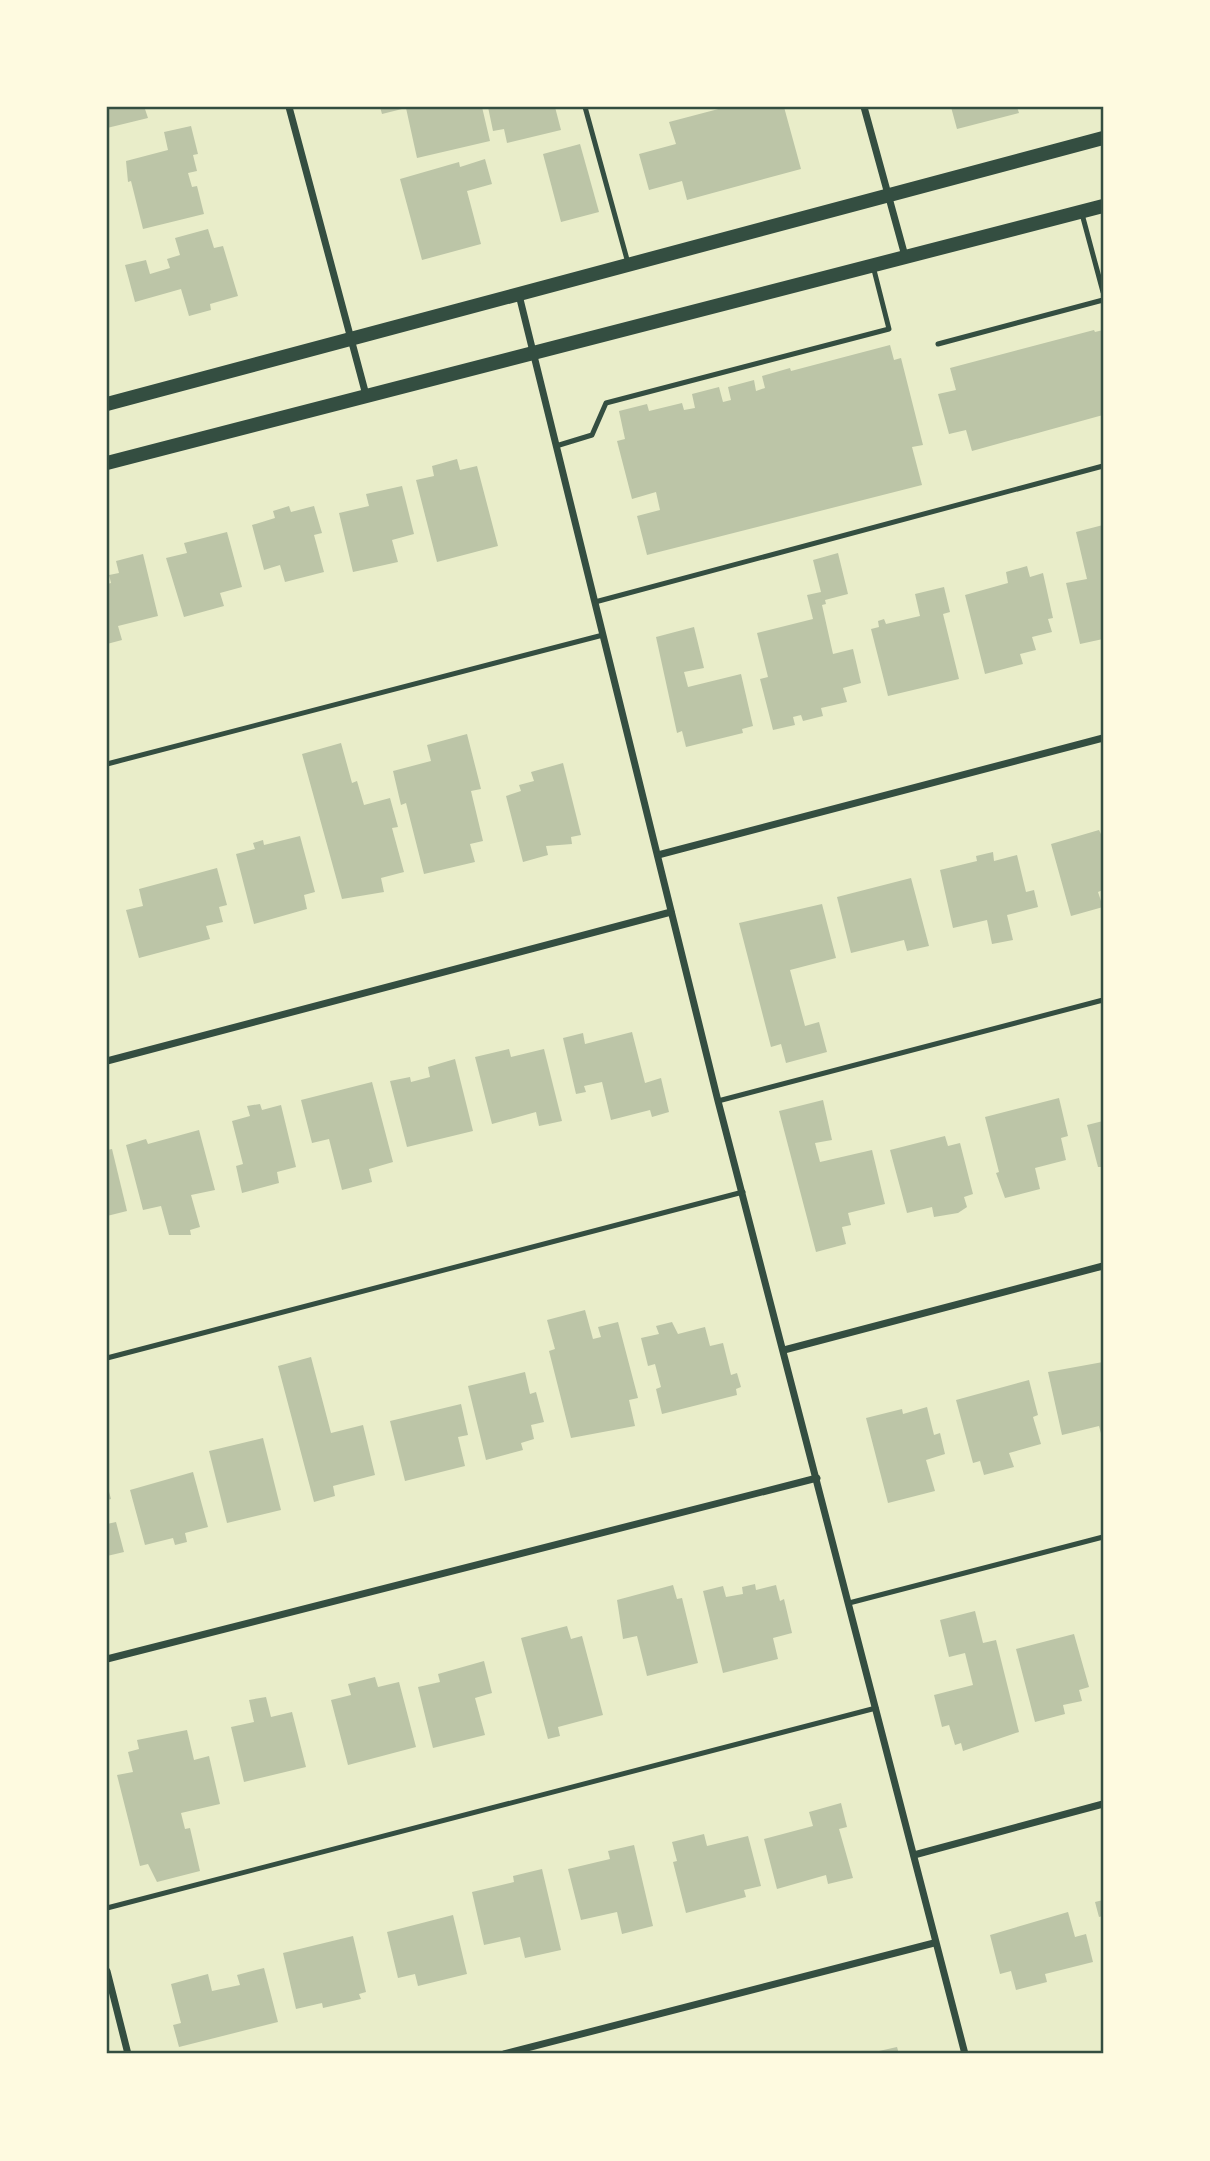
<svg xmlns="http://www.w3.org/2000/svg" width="1210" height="2161" viewBox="0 0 1210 2161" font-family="'Noto Sans',sans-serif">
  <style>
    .building { fill: #bcc5a7 }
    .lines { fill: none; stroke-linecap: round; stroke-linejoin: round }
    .service { stroke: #344e41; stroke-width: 5 }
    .minor { stroke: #344e41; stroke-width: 7 }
    .secondary { stroke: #344e41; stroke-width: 14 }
    .neatline { fill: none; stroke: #344e41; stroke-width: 2.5 }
  </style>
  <rect width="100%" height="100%" fill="#e9edc9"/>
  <g class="building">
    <polygon points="107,107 152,107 152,108 145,109 148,118 107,128"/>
    <polygon points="380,107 482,107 490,141 417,158 406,108 382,114"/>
    <polygon points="488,107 555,107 561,130 507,143 504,129 493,131"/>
    <polygon points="726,107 784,107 801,169 687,200 682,181 649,190 639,154 676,144 669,122"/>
    <polygon points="951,107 1017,107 1019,113 957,129"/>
    <polygon points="191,126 198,154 193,155 197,171 188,173 192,187 197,186 204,214 143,229 131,181 128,182 126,161 168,150 164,132"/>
    <polygon points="580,144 599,212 561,222 543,154"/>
    <polygon points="485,159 492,184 467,191 481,244 422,260 400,179 459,162 460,167"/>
    <polygon points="208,229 214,248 223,246 238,296 210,304 211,310 189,316 181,289 135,302 125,265 146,260 150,274 170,268 167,259 180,255 175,238"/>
    <polygon points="1094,330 1095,332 1103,330 1103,415 972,451 966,430 949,434 938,394 956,390 950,368"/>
    <polygon points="890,345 894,360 901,358 923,445 912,447 922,485 647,555 637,516 660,510 656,492 632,499 617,441 625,439 619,411 647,404 649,411 682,403 684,410 695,408 692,394 719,387 723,402 731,400 728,387 754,380 756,391 765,388 762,376 790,368 791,371"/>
    <polygon points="457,459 460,470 477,466 498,546 437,562 416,480 434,476 432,466"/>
    <polygon points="402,486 414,534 392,540 398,562 353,572 339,513 369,506 366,494"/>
    <polygon points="289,506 291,512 314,506 322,533 314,535 324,572 285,582 280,565 264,570 252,525 275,518 273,511"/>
    <polygon points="1103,525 1103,639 1080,644 1066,583 1087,579 1076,532"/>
    <polygon points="227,532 242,587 220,593 224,606 184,617 166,558 187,553 184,543"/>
    <polygon points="838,553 848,594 825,600 826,604 822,605 833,654 853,649 861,683 843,688 847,702 821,708 823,716 803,721 801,715 793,717 795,725 773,730 760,679 768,677 757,633 813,619 807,595 821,592 813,560"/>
    <polygon points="143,554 158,616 118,626 122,640 107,644 107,584 111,583 109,575 119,573 116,561"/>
    <polygon points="1027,566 1030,577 1043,573 1053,618 1048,619 1052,632 1032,637 1036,650 1020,654 1023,664 985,674 965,595 1008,583 1006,572"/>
    <polygon points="944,587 950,612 943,614 959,679 888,696 871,629 879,627 878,621 884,619 886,624 920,616 915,594"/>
    <polygon points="694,627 704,668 684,672 688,687 741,674 753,726 742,729 743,733 686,747 682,731 677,733 656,637"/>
    <polygon points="467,734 481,789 471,791 483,841 470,844 475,862 424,874 406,803 401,805 393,771 431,761 427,745"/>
    <polygon points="341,743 352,783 357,781 364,805 390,798 398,827 392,828 404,872 381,878 384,892 342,899 302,754"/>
    <polygon points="563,763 581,835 571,837 572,844 546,846 548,855 523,862 506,796 521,791 519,785 534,781 531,772"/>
    <polygon points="1099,830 1101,834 1103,833 1103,890 1098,892 1103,907 1071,916 1051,844"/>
    <polygon points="300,836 315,892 304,895 307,909 254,924 236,854 255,849 253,843 263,840 264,845"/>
    <polygon points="993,852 994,861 1017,855 1026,892 1034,890 1038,907 1007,915 1013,940 992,944 987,920 953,928 940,870 977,861 976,856"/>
    <polygon points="217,868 227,905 219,907 223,922 206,926 210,939 139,958 126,910 143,906 139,889"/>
    <polygon points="911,878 929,946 907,951 904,940 851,953 837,897"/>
    <polygon points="822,904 836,958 790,970 805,1026 819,1022 827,1052 786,1063 781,1044 771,1047 739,923"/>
    <polygon points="632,1032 645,1083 661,1078 669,1112 652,1117 650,1110 611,1120 602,1082 584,1086 586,1092 576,1094 563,1038 583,1033 585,1044"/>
    <polygon points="509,1049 511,1057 544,1049 562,1121 539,1126 536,1112 492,1124 475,1057"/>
    <polygon points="455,1059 473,1131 407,1147 390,1081 410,1077 411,1082 430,1077 428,1067"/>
    <polygon points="372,1082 393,1162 369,1169 372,1182 342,1190 329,1139 312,1143 301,1100"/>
    <polygon points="1059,1098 1068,1136 1061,1138 1066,1160 1035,1168 1040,1189 1005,1198 996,1173 999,1172 985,1117"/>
    <polygon points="823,1100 832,1140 815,1143 820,1162 872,1150 885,1204 848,1213 851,1225 842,1227 846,1244 816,1252 779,1111"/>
    <polygon points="260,1104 262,1110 281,1105 296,1167 277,1172 279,1183 242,1193 236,1166 243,1164 232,1121 250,1116 247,1106"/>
    <polygon points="1103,1121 1103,1167 1098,1167 1087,1125"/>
    <polygon points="199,1130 215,1190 191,1195 200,1227 190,1230 191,1235 169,1235 161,1206 143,1210 126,1145 146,1139 148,1144"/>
    <polygon points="945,1136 948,1146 960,1143 973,1194 964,1197 967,1207 958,1213 934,1217 932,1207 907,1213 890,1150"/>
    <polygon points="112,1149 127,1211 107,1216 107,1150"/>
    <polygon points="585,1310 593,1339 601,1337 598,1327 618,1322 638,1398 629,1400 635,1426 571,1438 549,1351 555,1349 547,1320"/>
    <polygon points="672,1322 678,1334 705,1327 710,1346 723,1343 731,1375 737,1373 741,1387 736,1389 737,1395 662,1414 656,1389 661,1387 655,1364 648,1366 641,1338 659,1334 656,1326"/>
    <polygon points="311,1357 331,1433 363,1425 375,1475 333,1486 335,1496 314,1502 278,1366"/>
    <polygon points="1103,1362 1103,1441 1099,1426 1062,1435 1048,1372"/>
    <polygon points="525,1372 530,1394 536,1392 544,1422 531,1425 534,1439 521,1443 523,1450 486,1460 468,1386"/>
    <polygon points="1029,1380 1038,1415 1033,1417 1041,1444 1009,1453 1014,1467 984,1475 980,1461 973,1463 956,1400"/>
    <polygon points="461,1404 468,1435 458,1437 465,1466 405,1481 390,1421"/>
    <polygon points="927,1407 934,1435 940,1433 945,1454 926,1460 935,1491 888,1503 866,1418 902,1409 903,1414"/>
    <polygon points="263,1438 281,1510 227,1523 209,1451"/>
    <polygon points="193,1472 208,1527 185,1533 187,1542 175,1545 173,1538 145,1545 130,1490"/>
    <polygon points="107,1484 111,1499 107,1500"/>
    <polygon points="116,1522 124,1552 107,1556 107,1524"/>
    <polygon points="755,1584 756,1590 776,1585 780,1601 784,1599 792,1633 773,1638 778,1659 723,1673 703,1591 723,1586 726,1597 743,1594 742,1587"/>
    <polygon points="673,1585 677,1599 682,1598 698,1663 647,1676 637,1636 623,1639 617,1600"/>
    <polygon points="975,1611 983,1643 996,1640 1019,1732 963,1751 961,1743 955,1745 949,1725 942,1727 934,1695 973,1685 965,1653 949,1657 940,1620"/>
    <polygon points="567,1626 571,1639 582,1636 603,1715 558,1727 560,1736 548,1739 521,1638"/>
    <polygon points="1074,1634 1089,1687 1079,1690 1082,1701 1063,1705 1065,1714 1035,1722 1016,1649"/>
    <polygon points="484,1661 492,1693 475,1698 485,1735 433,1748 418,1687 440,1682 438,1674"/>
    <polygon points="375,1677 378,1687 399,1682 416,1747 348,1765 331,1700 351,1695 348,1684"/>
    <polygon points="266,1697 271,1717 292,1712 306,1767 244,1782 231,1727 254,1722 249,1700"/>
    <polygon points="187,1730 194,1760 209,1756 220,1804 181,1813 185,1829 190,1828 200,1871 157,1882 148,1864 140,1866 117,1775 133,1772 128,1752 139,1749 137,1740"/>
    <polygon points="841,1803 847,1827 839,1829 853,1878 828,1884 826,1875 777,1889 764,1839 813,1826 809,1812"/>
    <polygon points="704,1834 707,1846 748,1836 761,1886 744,1890 746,1897 686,1913 673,1862 677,1861 672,1842"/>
    <polygon points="634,1845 653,1926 622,1934 617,1912 581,1920 568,1869 610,1859 608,1851"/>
    <polygon points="542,1869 561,1950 525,1958 520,1937 484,1945 472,1892 514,1882 513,1876"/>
    <polygon points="1103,1900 1103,1916 1099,1917 1095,1902"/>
    <polygon points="1068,1912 1075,1937 1086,1934 1093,1962 1045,1974 1047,1982 1016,1990 1011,1971 1000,1974 990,1935"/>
    <polygon points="453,1915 467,1974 418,1986 415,1974 398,1978 387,1932"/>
    <polygon points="353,1936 366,1992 359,1994 361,1999 323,2008 322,2003 296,2009 283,1953"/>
    <polygon points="264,1968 278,2022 179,2047 173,2025 181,2023 171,1984 208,1974 212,1991 240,1985 237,1975"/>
    <polygon points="897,2047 899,2054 870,2054 870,2053"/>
  </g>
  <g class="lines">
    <g class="service">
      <polyline points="585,107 628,263"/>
      <polyline points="1082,214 1103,292"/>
      <polyline points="938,344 1103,300"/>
      <polyline points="556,446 592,435 606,403 889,329 873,266"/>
      <polyline points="595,602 1103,466"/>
      <polyline points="107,764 603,635"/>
      <polyline points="718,1101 1103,1000"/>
      <polyline points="107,1358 743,1192"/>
      <polyline points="849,1603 1103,1537"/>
      <polyline points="107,1908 876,1708"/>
    </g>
    <g class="minor">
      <polyline points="289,107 366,395"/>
      <polyline points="864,107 905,256"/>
      <polyline points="519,295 718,1101 965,2054"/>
      <polyline points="658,855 1103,738"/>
      <polyline points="107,1061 671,912"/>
      <polyline points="784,1350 1103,1266"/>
      <polyline points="107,1659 817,1478"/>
      <polyline points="914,1855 1103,1804"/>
      <polyline points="107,1971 128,2054"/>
      <polyline points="504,2054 934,1943"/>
    </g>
    <g class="secondary">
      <polyline points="107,404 1103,138"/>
      <polyline points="107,463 1103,206"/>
    </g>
  </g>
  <rect width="1210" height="2161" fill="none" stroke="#fefae0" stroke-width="217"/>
  <rect x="108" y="108" width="994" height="1944" class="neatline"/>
</svg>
